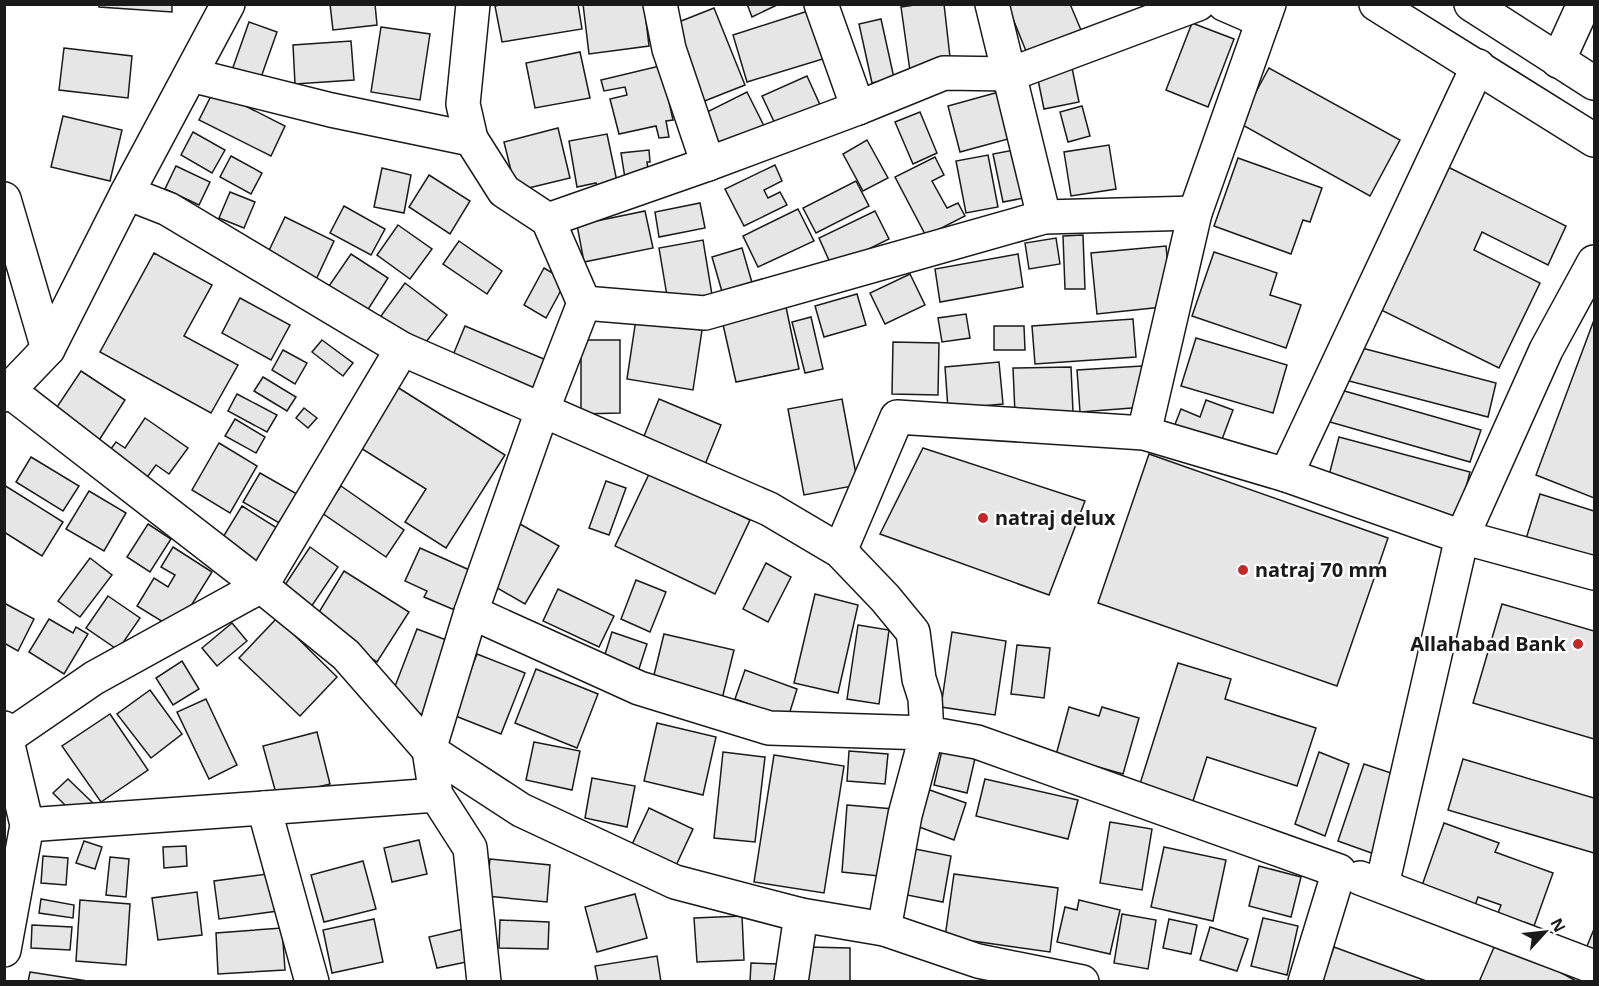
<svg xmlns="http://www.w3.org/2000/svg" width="1599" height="986" viewBox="0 0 1599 986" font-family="'Noto Sans',sans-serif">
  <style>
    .building { fill: #e6e6e6; stroke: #1a1a1a; stroke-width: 1.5 }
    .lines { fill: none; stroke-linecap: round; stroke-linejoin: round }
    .minor-casing { stroke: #1a1a1a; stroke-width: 36 }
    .major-casing { stroke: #1a1a1a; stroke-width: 36 }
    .minor { stroke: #fff; stroke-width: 33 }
    .major { stroke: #fff; stroke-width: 33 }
    .poi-dot { fill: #c62828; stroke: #fff; stroke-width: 2 }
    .labels { text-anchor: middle; stroke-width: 4.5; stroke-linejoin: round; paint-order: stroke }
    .poi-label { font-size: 20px; font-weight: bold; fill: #1a1a1a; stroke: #fff; text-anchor: start }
  </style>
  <rect width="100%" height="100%" fill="#fff"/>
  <g class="building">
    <polygon points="99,4 172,4 172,12 99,7"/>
    <polygon points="330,4 375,4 377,25 333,30"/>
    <polygon points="504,4 578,4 582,29 502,42 495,6"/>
    <polygon points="583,4 644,4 649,46 589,54"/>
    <polygon points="747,4 779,4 752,17"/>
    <polygon points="921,4 944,4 951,66 910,71 901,7"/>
    <polygon points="1007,4 1070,4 1081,30 1026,51"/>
    <polygon points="714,8 745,85 697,104 666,27"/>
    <polygon points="811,10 826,58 747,82 733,35"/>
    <polygon points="881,19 894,78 872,83 859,24"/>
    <polygon points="249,22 277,32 259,83 231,73"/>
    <polygon points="1192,23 1234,39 1208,107 1166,90"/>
    <polygon points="381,27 430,34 420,100 371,92"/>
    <polygon points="351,41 354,80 295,84 293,45"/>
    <polygon points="64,48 132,56 128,98 59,90"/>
    <polygon points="580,52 590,98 535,108 526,63"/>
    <polygon points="1071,63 1079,102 1044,109 1036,70"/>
    <polygon points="668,64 665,84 673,120 666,121 669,137 659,138 656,126 619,134 610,99 627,95 625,87 604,91 601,80"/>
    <polygon points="1269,68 1400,140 1370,196 1239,123"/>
    <polygon points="807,76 821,107 777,128 762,96"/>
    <polygon points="214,90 285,126 271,156 199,120"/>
    <polygon points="1006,90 1019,136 960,152 948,106"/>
    <polygon points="747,92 764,126 720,149 703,114"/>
    <polygon points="1082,106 1090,136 1068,142 1060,112"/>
    <polygon points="920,112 937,153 913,164 895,122"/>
    <polygon points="63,116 122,130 110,181 51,167"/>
    <polygon points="558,128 570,178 516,191 504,142"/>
    <polygon points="193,132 225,150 212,173 181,155"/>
    <polygon points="607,134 619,191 598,195 596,183 577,187 569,141"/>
    <polygon points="867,140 888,178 863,191 843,154"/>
    <polygon points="1109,145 1116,189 1071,196 1064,152"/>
    <polygon points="1019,149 1029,197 1003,202 993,154"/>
    <polygon points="649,150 650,162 647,162 650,183 625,178 621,153"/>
    <polygon points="988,155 998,207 966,213 956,161"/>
    <polygon points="231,156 262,173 251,194 220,177"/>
    <polygon points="935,157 944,175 932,181 947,208 958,203 965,216 926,236 895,177"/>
    <polygon points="1238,158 1322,188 1310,222 1303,220 1291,254 1214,226"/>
    <polygon points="775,165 782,181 764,190 768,198 780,192 787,205 744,226 725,189"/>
    <polygon points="1444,165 1566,226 1548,265 1482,232 1474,250 1540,283 1499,368 1375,307"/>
    <polygon points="176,166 210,182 199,205 165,189"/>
    <polygon points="382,168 411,175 404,213 374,207"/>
    <polygon points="429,175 470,201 450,234 409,207"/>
    <polygon points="856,181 869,206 816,233 803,208"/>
    <polygon points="230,192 255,202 244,228 219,218"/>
    <polygon points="700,203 705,228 659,237 655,212"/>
    <polygon points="344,206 385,229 371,255 330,233"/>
    <polygon points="798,209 814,241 758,267 743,236"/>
    <polygon points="645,211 653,248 584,262 577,225"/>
    <polygon points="875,211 889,239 832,267 819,238"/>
    <polygon points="285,217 334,241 314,284 264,261"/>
    <polygon points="398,225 432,249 410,279 377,255"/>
    <polygon points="1083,235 1085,289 1065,289 1063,236"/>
    <polygon points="1056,238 1060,264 1029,269 1025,243"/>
    <polygon points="703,240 712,295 668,302 659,248"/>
    <polygon points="459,241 502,271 487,294 443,264"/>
    <polygon points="1166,246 1172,306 1097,314 1091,253"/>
    <polygon points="742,248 755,293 725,302 712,257"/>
    <polygon points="1214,252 1277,273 1270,295 1301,305 1286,348 1192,316"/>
    <polygon points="154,253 212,285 184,336 238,365 211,413 100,352"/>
    <polygon points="351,254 388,278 367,311 329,286"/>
    <polygon points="1018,254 1023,287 940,302 935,269"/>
    <polygon points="544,268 566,281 546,318 524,305"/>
    <polygon points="910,274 925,305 885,324 870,293"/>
    <polygon points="405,283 447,315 419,351 378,320"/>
    <polygon points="857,294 866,325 824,337 815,306"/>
    <polygon points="240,298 290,325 271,360 222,333"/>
    <polygon points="786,307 799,369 736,382 722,320"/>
    <polygon points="966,314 970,338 942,342 938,318"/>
    <polygon points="811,317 823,369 805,373 792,322"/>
    <polygon points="636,319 702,330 693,390 627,379"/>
    <polygon points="1133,319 1136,357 1035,364 1032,326"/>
    <polygon points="1594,320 1594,498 1536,475"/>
    <polygon points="465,326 551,362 536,397 451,360"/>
    <polygon points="994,326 1024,326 1025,350 994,350"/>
    <polygon points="1196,338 1287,365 1273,413 1181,386"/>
    <polygon points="322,340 353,363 343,376 312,352"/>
    <polygon points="581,340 620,340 620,413 581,414"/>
    <polygon points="893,342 939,343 938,395 892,394"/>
    <polygon points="1358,347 1496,383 1488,417 1349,381"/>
    <polygon points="283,350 307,363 295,384 272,370"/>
    <polygon points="999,362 1003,404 948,409 945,367"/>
    <polygon points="1142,366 1145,407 1080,412 1077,370"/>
    <polygon points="1071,367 1073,412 1015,414 1013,368"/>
    <polygon points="81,371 125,400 96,445 51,416"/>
    <polygon points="263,377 296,397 287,411 254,391"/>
    <polygon points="394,385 505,455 446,548 405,522 426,489 356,445"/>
    <polygon points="1341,390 1481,430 1470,462 1330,422"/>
    <polygon points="237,394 277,415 267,432 228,411"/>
    <polygon points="659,399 721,425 704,467 642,441"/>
    <polygon points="842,399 858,485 804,495 788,409"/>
    <polygon points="1206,400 1233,410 1218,450 1172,432 1181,409 1200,417"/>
    <polygon points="304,408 317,418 308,428 296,418"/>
    <polygon points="145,418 188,448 169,474 156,465 142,484 104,458 116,442 125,448"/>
    <polygon points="235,419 265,437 256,453 225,436"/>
    <polygon points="1339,437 1470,472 1458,518 1327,483"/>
    <polygon points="219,443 257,466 230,513 192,490"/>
    <polygon points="923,448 1085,501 1049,595 880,534"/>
    <polygon points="1149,454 1388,538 1337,686 1098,603"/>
    <polygon points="31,457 79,486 63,511 16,482"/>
    <polygon points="650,472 750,520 715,594 615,546"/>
    <polygon points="260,473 304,498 288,528 243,502"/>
    <polygon points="606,481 626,488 609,535 589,528"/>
    <polygon points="4,485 63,522 42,556 4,532"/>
    <polygon points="341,486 404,530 386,557 322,513"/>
    <polygon points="89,491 126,513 104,551 66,529"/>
    <polygon points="1540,494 1594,511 1594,564 1525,542"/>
    <polygon points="242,506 285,533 260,573 217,547"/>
    <polygon points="148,524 171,539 150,572 127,557"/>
    <polygon points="520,524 559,546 525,604 487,582"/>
    <polygon points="173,547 212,572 176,630 137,606 154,578 168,587 175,575 161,567"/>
    <polygon points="310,547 338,567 307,613 279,594"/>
    <polygon points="420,548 474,572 457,611 424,597 427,591 405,581"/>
    <polygon points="90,558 112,575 80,617 58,601"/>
    <polygon points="766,563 791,577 768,622 743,609"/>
    <polygon points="344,571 409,612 377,662 313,622"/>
    <polygon points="636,580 666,592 650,632 621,619"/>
    <polygon points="558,589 614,616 599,647 543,621"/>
    <polygon points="815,594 858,605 838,693 794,683"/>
    <polygon points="108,596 140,618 118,650 86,628"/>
    <polygon points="4,603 34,619 18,651 4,643"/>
    <polygon points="1502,604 1594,631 1594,739 1473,703"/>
    <polygon points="277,618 337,677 300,716 239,658"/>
    <polygon points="49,619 73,633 76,627 88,634 64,674 29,652"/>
    <polygon points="232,623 247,641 217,666 202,648"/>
    <polygon points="858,625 889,630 879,704 847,699"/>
    <polygon points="417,629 457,644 429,717 389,702"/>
    <polygon points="612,632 647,644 637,675 602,664"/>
    <polygon points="952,632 1006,641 995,715 941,707"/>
    <polygon points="664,634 734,650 722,699 652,683"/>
    <polygon points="1017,645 1050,648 1044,698 1011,694"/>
    <polygon points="477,654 525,673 501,734 453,715"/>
    <polygon points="182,661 199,689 173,705 156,678"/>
    <polygon points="1178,663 1231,679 1225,699 1316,728 1297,786 1207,757 1192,804 1139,787"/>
    <polygon points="536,669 598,694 577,748 515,723"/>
    <polygon points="745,670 797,689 788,718 735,699"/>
    <polygon points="150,690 182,734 151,758 117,714"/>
    <polygon points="206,699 237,765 209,779 177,712"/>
    <polygon points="1069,707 1099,716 1102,707 1139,718 1123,774 1056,755"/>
    <polygon points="110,714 148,770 101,802 62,746"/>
    <polygon points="657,723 716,737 703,795 644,781"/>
    <polygon points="317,732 330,784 277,797 263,746"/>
    <polygon points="534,742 580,751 572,790 526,780"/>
    <polygon points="943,746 976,754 967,793 934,785"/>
    <polygon points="849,751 888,754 885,784 847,781"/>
    <polygon points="723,752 765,757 755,842 714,838"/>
    <polygon points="1319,752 1349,764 1325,836 1295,824"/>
    <polygon points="774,755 844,766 824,893 754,882"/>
    <polygon points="1463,759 1594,798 1594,853 1448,810"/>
    <polygon points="1364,764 1403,777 1377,855 1338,841"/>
    <polygon points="592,778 635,786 627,827 585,818"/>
    <polygon points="68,779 94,804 79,819 53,793"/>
    <polygon points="985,779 1078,800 1068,839 976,816"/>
    <polygon points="927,789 966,803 954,840 914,825"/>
    <polygon points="847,805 894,809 888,877 842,872"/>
    <polygon points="649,808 693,829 673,872 629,851"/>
    <polygon points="1110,822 1152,829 1142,890 1100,883"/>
    <polygon points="1444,823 1499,843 1495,852 1553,873 1534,926 1498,913 1501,905 1478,897 1472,914 1419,894"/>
    <polygon points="419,840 427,874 392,882 384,848"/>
    <polygon points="84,841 102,847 95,869 76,863"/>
    <polygon points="186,846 187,866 164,868 163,847"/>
    <polygon points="1164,847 1226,860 1213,921 1151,907"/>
    <polygon points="915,849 951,856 943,902 907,895"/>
    <polygon points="43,856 68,858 66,885 41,883"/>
    <polygon points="110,857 129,859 126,897 106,895"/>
    <polygon points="490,859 550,865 547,902 486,896"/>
    <polygon points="363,861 376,909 324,922 311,875"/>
    <polygon points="1259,866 1301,877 1291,917 1249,906"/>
    <polygon points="267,874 270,894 283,893 285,910 219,919 214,881"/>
    <polygon points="954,874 1058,888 1050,952 945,937"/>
    <polygon points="197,892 202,935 158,940 152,898"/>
    <polygon points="635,894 647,938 597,952 585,907"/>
    <polygon points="41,899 74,905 73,918 39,913"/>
    <polygon points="80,900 130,904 126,965 76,961"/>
    <polygon points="1079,900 1120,910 1110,954 1057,942 1065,907 1077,910"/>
    <polygon points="1122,914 1156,920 1148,969 1114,963"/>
    <polygon points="742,916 744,960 697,962 694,918"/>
    <polygon points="1263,918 1298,926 1287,975 1251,966"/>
    <polygon points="374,919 383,962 332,973 323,930"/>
    <polygon points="1169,919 1197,925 1191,954 1163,948"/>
    <polygon points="500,920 549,922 548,949 499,948"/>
    <polygon points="32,925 72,927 70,950 31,948"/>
    <polygon points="1210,927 1248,939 1237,971 1200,960"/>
    <polygon points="282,928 285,970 218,974 216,933"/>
    <polygon points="468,928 476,960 437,968 429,937"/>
    <polygon points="1594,929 1594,954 1585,951"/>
    <polygon points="1498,938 1578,982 1479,982"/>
    <polygon points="808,947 850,948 850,982 807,982"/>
    <polygon points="1334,947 1429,982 1321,982"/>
    <polygon points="657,956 661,982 598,982 595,966"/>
    <polygon points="751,963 780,964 779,982 750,982"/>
    <polygon points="30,972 94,982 28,982"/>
  </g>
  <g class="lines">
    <defs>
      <g id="minor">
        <polyline points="473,4 463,104 471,139 504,191 548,220 584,303 542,411 471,612 429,750 521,810 675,882 801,915 884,929 978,961 1082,982"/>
        <polyline points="660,4 669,49 708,164"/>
        <polyline points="821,4 858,108"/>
        <polyline points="992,4 1044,217"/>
        <polyline points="1224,4 1263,21"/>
        <polyline points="1558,61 1584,4"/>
        <polyline points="191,75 331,110 471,139"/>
        <polyline points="127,193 168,209 402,349 769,509 840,551 885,598 913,632 919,679 925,698 927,733 977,742 1339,871 1305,982"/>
        <polyline points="4,199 48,349"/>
        <polyline points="548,220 708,164 858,108 944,73 1011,74 1198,4"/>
        <polyline points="584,303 705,313 1044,217 1195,213"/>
        <polyline points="8,390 261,586 346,655 429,750 436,795 470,848 484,982"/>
        <polyline points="4,395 48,349 127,193 228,4"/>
        <polyline points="1144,433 1195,213 1269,4"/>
        <polyline points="1286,475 1478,66"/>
        <polyline points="840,551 897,417 1144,433 1286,475 1462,537 1594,573"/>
        <polyline points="471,612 639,688 769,728 927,733 905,815 884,929"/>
        <polyline points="4,728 27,825 4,950"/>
        <polyline points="8,737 94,678 261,586 402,349"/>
        <polyline points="264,808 436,795"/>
        <polyline points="27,825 264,808 312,982"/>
        <polyline points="1360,878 1594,967"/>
        <polyline points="1382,885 1462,537 1546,350 1594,262"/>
        <polyline points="791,982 801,915"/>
      </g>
      <g id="major">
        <polyline points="1376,4 1594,140"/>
        <polyline points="1471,4 1594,83"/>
      </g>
    </defs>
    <use href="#minor" class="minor-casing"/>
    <use href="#major" class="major-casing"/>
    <use href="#minor" class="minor"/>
    <use href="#major" class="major"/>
  </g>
  <g class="poi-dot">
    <circle cx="983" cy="518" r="6"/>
    <circle cx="1243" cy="570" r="6"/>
    <circle cx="1578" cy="644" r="6"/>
  </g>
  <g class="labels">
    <g class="poi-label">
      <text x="995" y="525">natraj delux</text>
      <text x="1255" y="577">natraj 70 mm</text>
      <text x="1566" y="651" text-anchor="end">Allahabad Bank</text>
    </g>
  </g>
  <rect width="1599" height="986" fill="none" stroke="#1a1a1a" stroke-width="12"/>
  <g transform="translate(1545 932) rotate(63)" stroke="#ffffff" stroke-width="4.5" paint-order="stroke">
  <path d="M0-4.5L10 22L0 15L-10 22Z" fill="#1a1a1a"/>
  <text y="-9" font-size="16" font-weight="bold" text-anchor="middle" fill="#1a1a1a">N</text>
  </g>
</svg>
